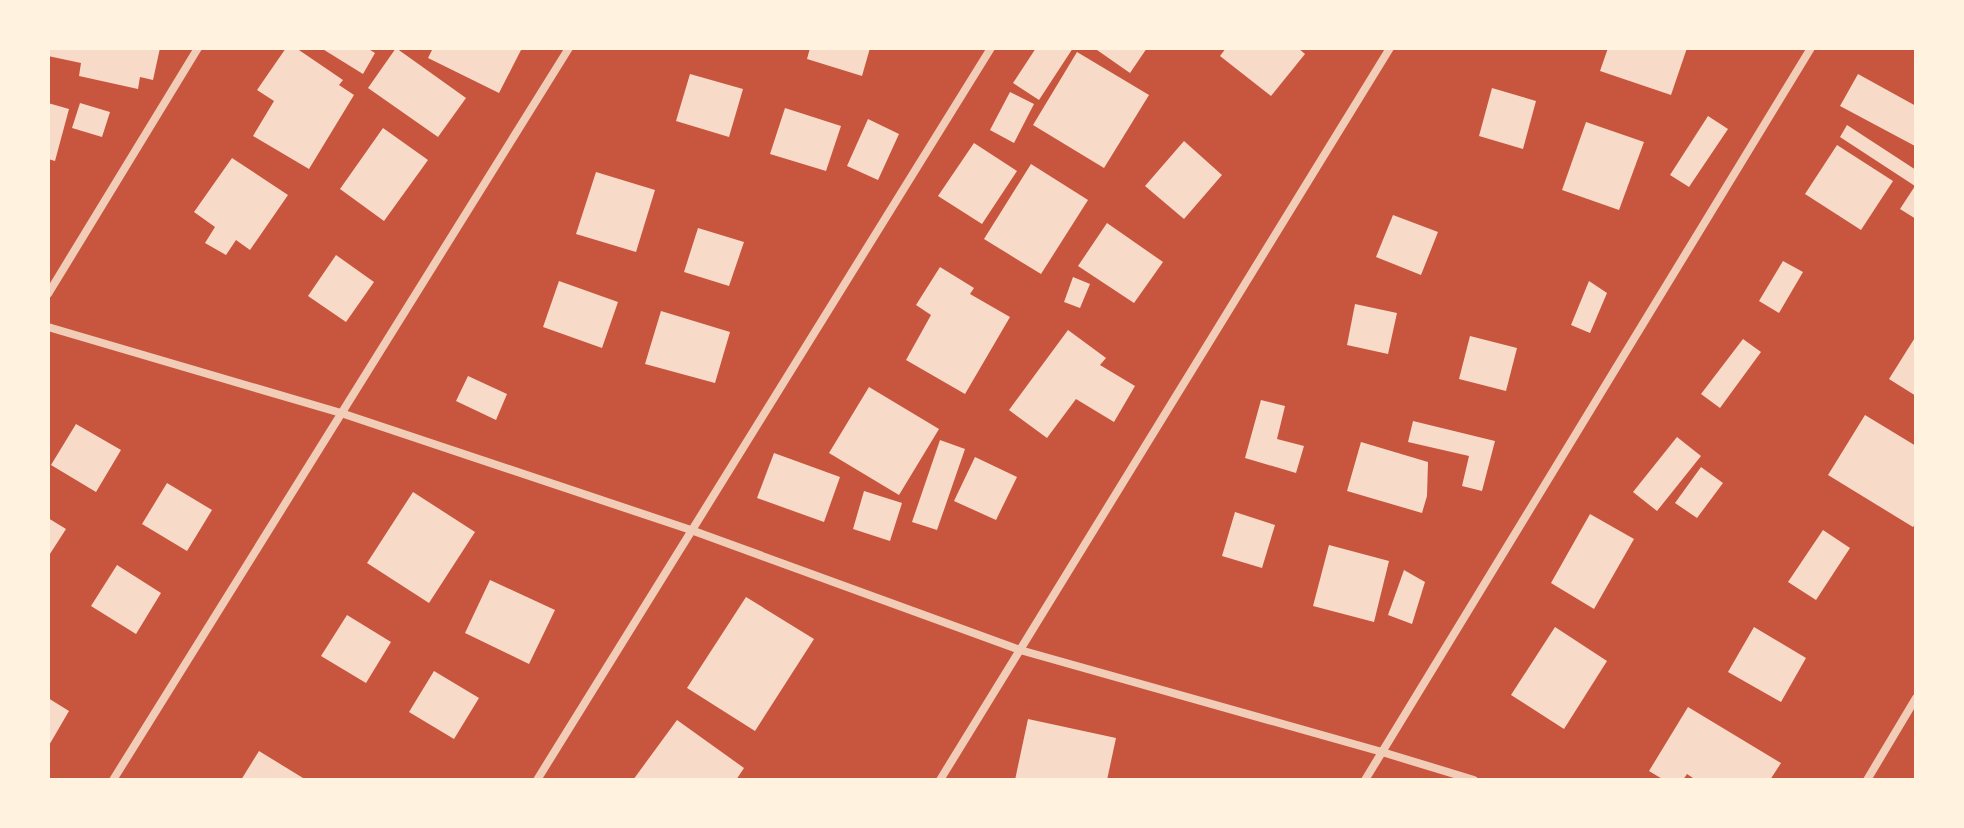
<svg xmlns="http://www.w3.org/2000/svg" width="1964" height="828" viewBox="0 0 1964 828" font-family="'Open Sans',sans-serif">
  <style>
    .building { fill: #f7dbc8 }
    .lines { fill: none; stroke-linecap: round; stroke-linejoin: round }
    .minor { stroke: #f1ccb7; stroke-width: 8 }
  </style>
  <rect width="100%" height="100%" fill="#c8553d"/>
  <g class="building">
    <polygon points="48,48 160,48 153,80 140,77 138,89 79,76 81,63 48,56"/>
    <polygon points="286,48 296,48 343,80 339,85 354,95 309,169 253,136 274,101 257,90"/>
    <polygon points="321,48 367,48 375,53 363,74"/>
    <polygon points="396,48 466,98 438,137 368,88"/>
    <polygon points="433,48 518,48 521,50 499,93 428,58"/>
    <polygon points="810,48 870,48 862,76 807,59"/>
    <polygon points="1036,48 1073,48 1039,100 1013,83"/>
    <polygon points="1098,48 1147,48 1130,73 1097,50"/>
    <polygon points="1226,48 1298,48 1305,54 1271,96 1220,56"/>
    <polygon points="1608,48 1687,48 1671,95 1600,71"/>
    <polygon points="1077,52 1149,95 1104,168 1033,125"/>
    <polygon points="690,74 743,89 729,137 676,121"/>
    <polygon points="1858,74 1916,106 1915,146 1840,106"/>
    <polygon points="1492,88 1536,101 1523,149 1479,136"/>
    <polygon points="1010,92 1034,104 1014,143 990,130"/>
    <polygon points="48,103 69,109 55,161 48,159"/>
    <polygon points="80,103 110,112 102,137 72,128"/>
    <polygon points="785,108 841,126 826,171 770,154"/>
    <polygon points="1708,116 1728,129 1689,187 1670,175"/>
    <polygon points="868,119 899,134 878,180 847,166"/>
    <polygon points="1586,122 1644,142 1619,210 1562,190"/>
    <polygon points="1847,125 1916,170 1916,219 1900,209 1915,186 1840,137"/>
    <polygon points="383,128 428,160 384,221 340,189"/>
    <polygon points="1184,141 1222,175 1184,219 1145,186"/>
    <polygon points="974,143 1017,171 982,224 938,196"/>
    <polygon points="1837,145 1893,181 1861,230 1805,194"/>
    <polygon points="232,158 288,195 250,250 236,240 226,255 205,243 215,227 194,212"/>
    <polygon points="1031,164 1088,200 1041,274 984,239"/>
    <polygon points="596,172 655,190 636,252 576,234"/>
    <polygon points="1393,215 1438,232 1421,275 1376,257"/>
    <polygon points="1107,223 1163,262 1134,303 1078,266"/>
    <polygon points="698,228 744,242 729,286 684,272"/>
    <polygon points="336,255 374,282 346,322 308,296"/>
    <polygon points="1783,261 1803,272 1779,313 1759,301"/>
    <polygon points="940,267 974,288 970,294 1010,317 965,394 906,360 931,315 916,305"/>
    <polygon points="1073,277 1090,284 1080,308 1064,302"/>
    <polygon points="559,281 618,302 602,348 543,327"/>
    <polygon points="1589,281 1607,293 1590,333 1571,325"/>
    <polygon points="1355,304 1397,313 1388,354 1347,345"/>
    <polygon points="661,311 730,332 715,383 645,364"/>
    <polygon points="1068,330 1106,358 1100,365 1135,386 1114,422 1076,399 1047,438 1009,410"/>
    <polygon points="1470,336 1517,348 1506,391 1459,379"/>
    <polygon points="1916,336 1916,396 1889,379"/>
    <polygon points="1743,339 1761,352 1720,408 1701,394"/>
    <polygon points="468,376 507,394 496,420 456,401"/>
    <polygon points="869,387 939,429 899,495 829,453"/>
    <polygon points="1261,400 1285,406 1277,439 1304,446 1296,473 1245,458"/>
    <polygon points="1865,415 1916,446 1916,523 1913,527 1828,475"/>
    <polygon points="1413,421 1495,441 1482,491 1462,486 1469,456 1408,442"/>
    <polygon points="76,424 121,450 96,492 51,465"/>
    <polygon points="1677,437 1701,456 1657,511 1633,492"/>
    <polygon points="940,440 965,449 937,530 912,522"/>
    <polygon points="1361,442 1428,462 1427,496 1422,513 1347,491"/>
    <polygon points="774,453 840,477 824,522 757,498"/>
    <polygon points="975,457 1017,477 996,520 954,501"/>
    <polygon points="1701,467 1723,483 1697,518 1675,503"/>
    <polygon points="167,483 212,510 187,551 142,524"/>
    <polygon points="864,491 902,503 890,541 853,529"/>
    <polygon points="413,492 475,532 429,603 367,563"/>
    <polygon points="1235,512 1275,525 1262,568 1222,556"/>
    <polygon points="1590,514 1634,539 1594,609 1551,583"/>
    <polygon points="48,518 66,529 48,557"/>
    <polygon points="1823,530 1850,548 1816,600 1788,582"/>
    <polygon points="1329,545 1389,561 1374,622 1313,606"/>
    <polygon points="117,565 161,593 136,634 91,606"/>
    <polygon points="1404,570 1425,582 1412,624 1388,615"/>
    <polygon points="490,580 555,610 529,664 465,633"/>
    <polygon points="746,597 814,639 755,731 687,688"/>
    <polygon points="347,615 391,642 366,683 321,656"/>
    <polygon points="1555,627 1607,661 1564,729 1511,695"/>
    <polygon points="1754,627 1806,658 1781,702 1728,672"/>
    <polygon points="434,671 479,698 454,739 409,712"/>
    <polygon points="48,698 69,711 48,747"/>
    <polygon points="1688,707 1781,763 1770,780 1696,780 1687,774 1683,780 1664,780 1649,771"/>
    <polygon points="1028,719 1116,738 1107,780 1015,780"/>
    <polygon points="677,720 744,768 736,780 633,780"/>
    <polygon points="259,751 303,778 302,780 241,780"/>
  </g>
  <g class="lines">
    <g class="minor">
      <polyline points="48,294 198,48"/>
      <polyline points="48,327 341,413 691,530 1020,650 1382,752 1474,780"/>
      <polyline points="113,780 569,48"/>
      <polyline points="537,780 991,48"/>
      <polyline points="940,780 1390,48"/>
      <polyline points="1365,780 1811,48"/>
      <polyline points="1867,780 1916,698"/>
    </g>
  </g>
  <rect width="1964" height="828" fill="none" stroke="#fff3e0" stroke-width="100"/>
</svg>
